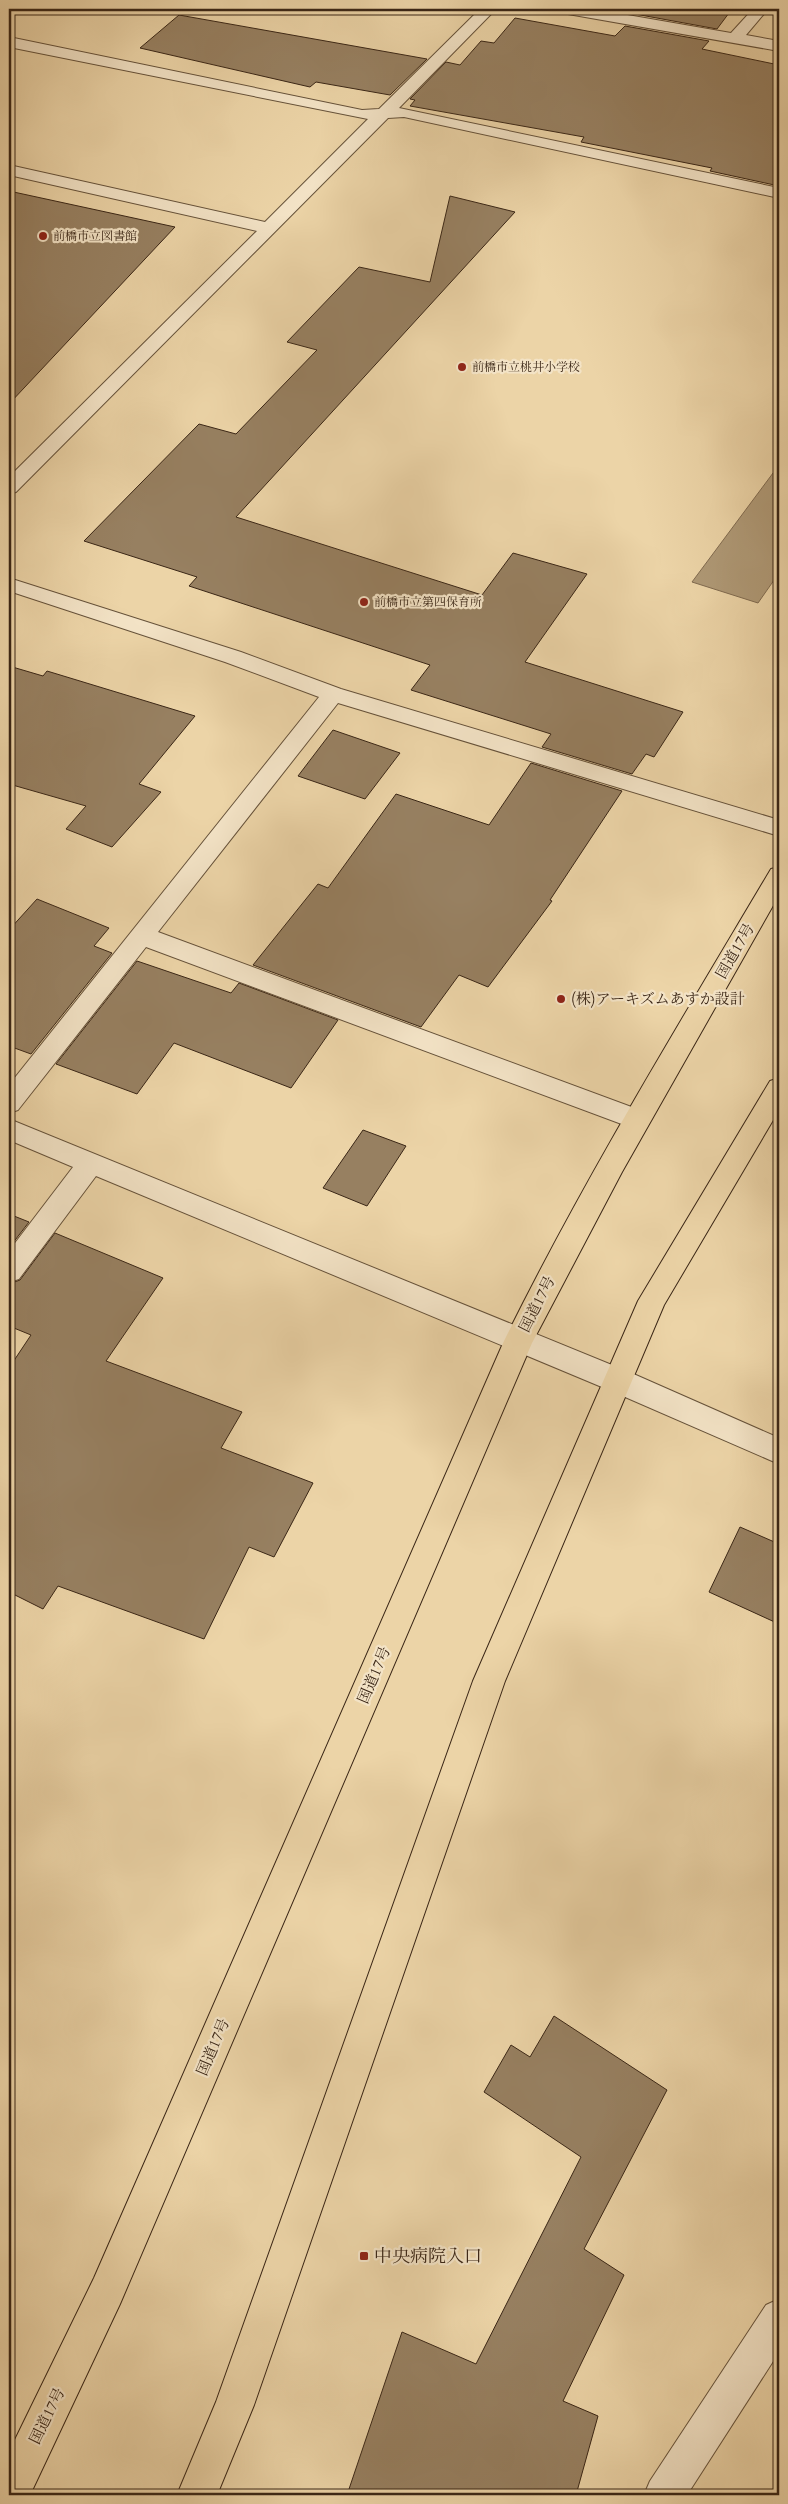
<svg xmlns="http://www.w3.org/2000/svg" width="788" height="2504" viewBox="0 0 788 2504" font-family="Cardo,'Noto Serif JP',serif">
  <style>
    .water { fill: #af9976; stroke: #806b50 }
    .building { fill: #978061; stroke: #3a2616 }
    .lines { fill: none; stroke-linecap: round; stroke-linejoin: round }
    .minor-casing { stroke: #66523a; stroke-width: 2 }
    .highway-casing { stroke: #3a2616; stroke-width: 2 }
    .minor { fill: #f3e3c6; fill-rule: evenodd }
    .highway { fill: #ecd4a7; fill-rule: evenodd }
    .poi-dot { fill: #8f2418; stroke: #f3e3c6; stroke-width: 2 }
    .labels { text-anchor: middle; stroke-width: 4.5; stroke-linejoin: round; paint-order: stroke }
    .far-poi-label { font-size: 12px; fill: #3a2616; stroke: #f3e3c6; text-anchor: start }
    .street-label { font-size: 15px; fill: #3a2616; stroke: #f3e3c6 }
    .poi-label { font-size: 15px; fill: #3a2616; stroke: #f3e3c6; text-anchor: start }
    .near-poi-label { font-size: 18px; fill: #3a2616; stroke: #f3e3c6; text-anchor: start }
  </style>
  <rect width="100%" height="100%" fill="#ecd4a7"/>
  <filter id="stains"><feTurbulence type="fractalNoise" baseFrequency=".004" numOctaves="4"/><feColorMatrix values="0 0 0 0 .2 0 0 0 0 .09 0 0 0 0 .02 0 0 0 .5 -.17"/></filter>
  <radialGradient id="worn" r=".72"><stop offset=".6" stop-color="#630" stop-opacity="0"/><stop offset="1" stop-color="#630" stop-opacity=".3"/></radialGradient>
  <polygon class="water" points="779,465 779,573 758,603 692,582"/>
  <g class="building">
    <polygon points="640,9 732,9 717,29 635,14"/>
    <polygon points="179,15 427,59 390,95 316,82 310,87 140,48"/>
    <polygon points="515,18 615,36 625,26 709,41 702,49 779,65 779,186 710,171 712,168 581,142 584,137 410,106 415,100 410,99 446,62 460,65 481,41 494,43"/>
    <polygon points="9,191 175,227 9,404"/>
    <polygon points="450,196 515,212 236,517 482,595 513,553 587,574 525,662 683,712 654,757 646,754 632,774 542,747 551,734 411,690 430,665 189,586 197,577 84,541 199,424 236,434 317,350 287,342 359,267 430,282"/>
    <polygon points="9,666 43,676 47,671 195,716 139,784 161,792 112,847 66,829 86,806 9,784"/>
    <polygon points="333,730 400,753 365,799 298,776"/>
    <polygon points="531,763 622,791 550,900 552,901 488,987 459,975 421,1027 253,965 318,884 328,888 396,794 489,825"/>
    <polygon points="37,899 109,928 94,946 112,953 31,1054 9,1046 9,930"/>
    <polygon points="137,961 231,993 239,983 338,1020 291,1088 174,1043 137,1094 56,1064"/>
    <polygon points="363,1130 406,1146 367,1206 323,1188"/>
    <polygon points="9,1214 29,1222 9,1248"/>
    <polygon points="55,1233 163,1278 106,1361 242,1412 221,1448 313,1483 274,1557 249,1547 204,1639 58,1586 43,1609 9,1592 9,1368 31,1335 9,1326 9,1284 20,1280"/>
    <polygon points="740,1527 779,1544 779,1624 709,1592"/>
    <polygon points="554,2016 667,2090 584,2249 624,2275 563,2401 598,2416 576,2495 347,2495 402,2332 476,2364 581,2157 484,2092 511,2045 530,2057"/>
  </g>
  <g class="lines">
    <defs>
      <g id="minor">
        <polygon points="480,9 496,9 399,108 779,188 779,198 404,117 388,118 16,492 9,494 9,477 257,231 9,175 9,165 265,222 368,119 9,47 9,37 362,110 379,109"/>
        <polygon points="560,9 593,9 731,33 753,9 768,9 746,35 779,41 779,51 568,14"/>
        <polygon points="9,578 241,652 341,689 779,820 779,836 338,703 158,932 645,1112 649,1119 645,1126 636,1129 627,1126 146,947 18,1110 9,1113 9,1085 319,697 225,662 9,591"/>
        <polygon points="9,1119 629,1372 779,1438 779,1464 609,1390 96,1176 19,1279 9,1282 9,1251 73,1167 9,1140"/>
        <polygon points="779,2299 779,2352 687,2495 644,2495 650,2481 766,2305"/>
      </g>
      <g id="highway">
        <path d="M779 867V895L622 1172 532 1343 120 2304 30 2495H9V2452L94 2278 504 1341C584 1179 679 1024 771 869Z"/>
        <polygon points="779,1078 779,1110 664,1305 505,1681 254,2405 217,2495 177,2495 216,2402 473,1681 638,1301 770,1081"/>
      </g>
    </defs>
    <use href="#minor" class="minor-casing"/>
    <use href="#highway" class="highway-casing"/>
    <use href="#minor" class="minor"/>
    <use href="#highway" class="highway"/>
  </g>
  <g class="poi-dot">
    <circle cx="43" cy="236" r="5"/>
    <circle cx="462" cy="367" r="5"/>
    <circle cx="364" cy="602" r="5"/>
    <circle cx="561" cy="999" r="5"/>
    <rect x="359" y="2251" width="10" height="10" rx="2.5"/>
  </g>
  <g class="labels">
    <g class="far-poi-label">
      <text x="53" y="240">前橋市立図書館</text>
      <text x="472" y="371">前橋市立桃井小学校</text>
      <text x="374" y="606">前橋市立第四保育所</text>
    </g>
    <g class="street-label">
      <text transform="translate(735 951) rotate(-60)" y="5">国道17号</text>
      <text transform="translate(537 1304) rotate(-63)" y="5">国道17号</text>
      <text transform="translate(374 1675) rotate(-67)" y="5">国道17号</text>
      <text transform="translate(213 2047) rotate(-67)" y="5">国道17号</text>
      <text transform="translate(47 2416) rotate(-64)" y="5">国道17号</text>
    </g>
    <g class="poi-label">
      <text x="571" y="1004">(株)アーキズムあすか設計</text>
    </g>
    <g class="near-poi-label">
      <text x="374" y="2262">中央病院入口</text>
    </g>
  </g>
  <rect width="788" height="2504" fill="none" stroke="#ecd4a7" stroke-width="30"/>
  <rect x="10" y="10" width="768" height="2484" fill="none" stroke="#3a2616" stroke-width="2.5"/>
  <rect x="15" y="15" width="758" height="2474" fill="none" stroke="#3a2616"/>
  <rect width="100%" height="100%" filter="url(#stains)"/>
  <rect width="100%" height="100%" fill="url(#worn)"/>
</svg>
